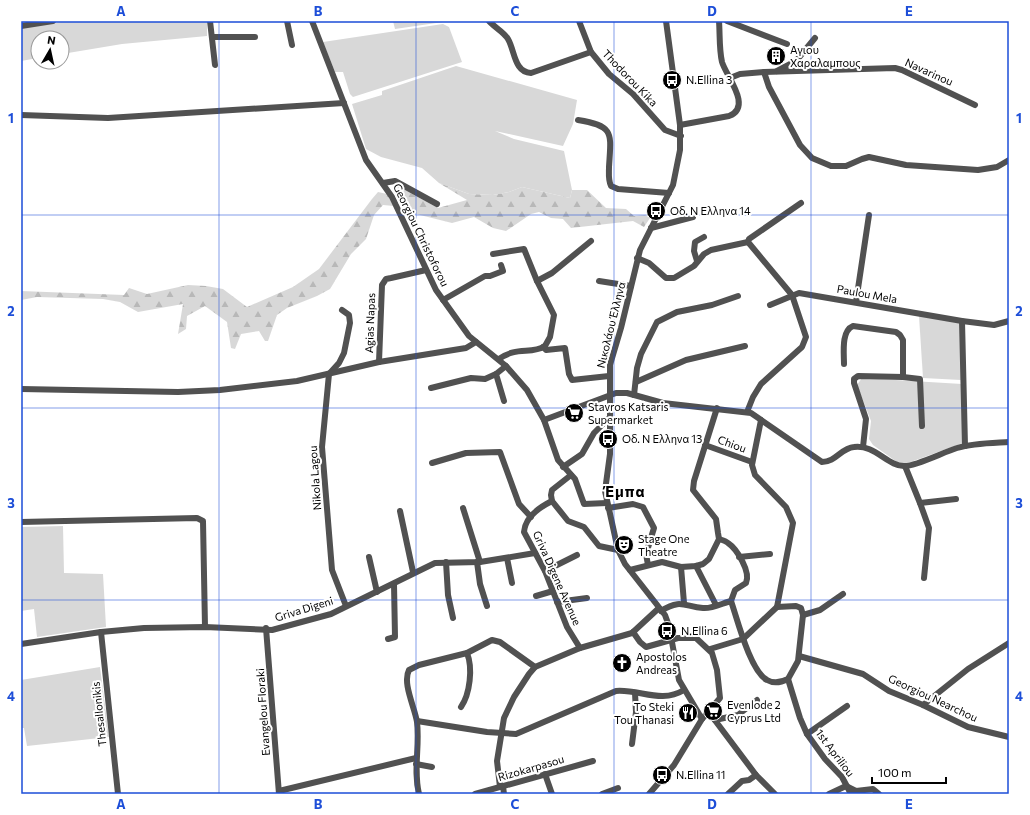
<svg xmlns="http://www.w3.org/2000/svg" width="1030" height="815" viewBox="0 0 1030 815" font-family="Commissioner,sans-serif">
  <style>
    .grass { fill: #d8d8d8 }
    .forest { fill: url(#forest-firs) }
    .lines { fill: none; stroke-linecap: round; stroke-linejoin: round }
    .minor { stroke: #515151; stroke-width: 6 }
    .grid { fill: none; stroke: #1d4ed8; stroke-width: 1; stroke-opacity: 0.55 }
    .labels { text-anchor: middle; stroke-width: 4; stroke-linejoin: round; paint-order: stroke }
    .poi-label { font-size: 11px; fill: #000; stroke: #fff; text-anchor: start }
    .street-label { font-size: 11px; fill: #000; stroke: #fff }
    .district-label { font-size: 15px; font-weight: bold; letter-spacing: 1px; fill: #000; stroke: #fff }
    .neatline { fill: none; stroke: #1d4ed8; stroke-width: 1.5 }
    .grid-label { font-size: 13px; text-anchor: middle; font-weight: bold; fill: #1d4ed8 }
  </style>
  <defs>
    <pattern id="forest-firs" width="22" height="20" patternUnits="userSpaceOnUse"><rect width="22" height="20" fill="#d8d8d8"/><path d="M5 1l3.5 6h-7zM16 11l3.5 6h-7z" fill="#b8b8b8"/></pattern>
  </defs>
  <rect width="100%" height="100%" fill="#fff"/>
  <g class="grass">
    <polygon points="68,21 207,21 207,36 122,44 62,54 62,38 38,38 38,58 21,61 21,28"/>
    <polygon points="393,21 443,21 443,22 395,29"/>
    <polygon points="443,24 449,27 462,62 353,97 350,94 343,72 335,72 323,42"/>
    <polygon points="456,66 577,100 573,124 563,146 495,131 514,139 564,151 572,190 570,198 522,187 509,192 493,195 469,194 439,183 422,168 381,157 366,149 352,104 382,95 382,91"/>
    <polygon points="919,316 961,323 961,380 923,378"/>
    <polygon points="862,378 962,384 963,443 905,464 897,462 873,445 869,439 871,421 857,385"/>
    <polygon points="63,526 64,573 103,574 106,627 37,637 34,609 21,611 21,527"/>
    <polygon points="100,667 109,737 27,746 24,728 21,728 21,680"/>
  </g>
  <g class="forest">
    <polygon points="439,183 469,194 493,195 509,192 522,187 570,198 572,190 587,190 606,208 626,209 634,216 645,215 650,218 644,227 633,221 571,228 563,219 551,218 539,212 531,214 506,231 493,228 474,217 452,223 408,212 396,185 438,208 467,200"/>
    <polygon points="378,192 387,194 394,206 383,205 374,215 366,239 351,254 330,289 317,296 287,308 277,315 268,341 265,341 259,331 241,334 235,349 231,348 227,322 205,306 187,316 186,329 178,334 183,304 138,312 120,302 103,299 37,297 21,300 21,291 124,295 129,288 147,294 188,285 206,286 223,289 247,307 293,287 319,269 372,199"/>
  </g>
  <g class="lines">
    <g class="minor">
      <polyline points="210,21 215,65"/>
      <polyline points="287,21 292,45"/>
      <polyline points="312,21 366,160 392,197 436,290 469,336 506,366 527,390 544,420 558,460 575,479 584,504 607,503"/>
      <path d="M489 21C494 27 504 32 508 39 515 51 514 72 531 73L591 52"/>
      <polyline points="579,21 591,52 609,74 633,94 665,130 681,136"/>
      <polyline points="666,21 680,125 680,150 673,185 640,250 621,328 610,365 610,454 605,491 618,550 625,564 665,615 669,626 679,680 702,719"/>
      <polyline points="727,21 787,44"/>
      <polyline points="21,26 53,21"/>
      <polyline points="212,37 255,37"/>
      <polyline points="777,71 796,61 815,38"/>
      <polyline points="764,72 769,87 800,145 812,158 831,166 846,166 862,159 869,157 906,165 978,170 997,167 1009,160"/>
      <polyline points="730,78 740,74 764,72 895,68 902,70 975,105"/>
      <polyline points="21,115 108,118 344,103"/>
      <path d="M578 120C615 126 611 133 609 167 609 174 608 180 611 186L618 189 669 193"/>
      <path d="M680 125 729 116C753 107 726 76 722 62 719 49 720 34 719 21"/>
      <polyline points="383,183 395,181 437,204"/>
      <polyline points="651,228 693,217"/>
      <path d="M493 254 524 249 537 281 554 315 550 337 545 346C531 355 517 346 499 359"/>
      <polyline points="637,258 649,263 666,278 674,278 694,266 704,254 711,250 748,242"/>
      <polyline points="697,261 694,251 695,242 704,237"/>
      <polyline points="537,281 552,273 591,241"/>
      <polyline points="599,281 631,286"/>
      <polyline points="443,300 485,276 490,276 503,271 501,265"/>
      <polyline points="856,302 869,215"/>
      <polyline points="770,305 799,293 962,321 994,325 1009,321"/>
      <polyline points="342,310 349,315 350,323 344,353 339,363 329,374 322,447 332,570 346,606"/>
      <polyline points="962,321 965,446"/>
      <polyline points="543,347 546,350 565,348 569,374 572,380 609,376"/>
      <polyline points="379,362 382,285 386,279 391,278 426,270"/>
      <path d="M844 364C844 353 841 331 853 326L896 332 900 335 903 340V377"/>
      <polyline points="636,382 686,360 745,346"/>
      <polyline points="431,388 471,378 485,379 496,374"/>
      <polyline points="21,389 178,392 220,390 297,381 379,362 466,348 476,342"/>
      <polyline points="634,395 637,368 641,354 657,322 677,312 712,305 738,296"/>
      <polyline points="504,401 496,374 506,366"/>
      <polyline points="747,412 753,397 761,384 802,347 806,337 792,295 748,242 749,239 801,203"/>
      <path d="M544 420 616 393H627L663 403 751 413 822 462C836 462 841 448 854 447 875 444 888 467 905 466 916 466 944 452 957 448 973 443 992 443 1009 442"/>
      <polyline points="705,445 752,462"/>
      <polyline points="863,447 866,419 854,383 854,379 858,376 903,377 920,379 922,426"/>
      <polyline points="432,463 466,453 500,452 519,504 531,517"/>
      <polyline points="905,466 920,503 956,499"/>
      <polyline points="563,467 582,454 594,433 609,418"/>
      <polyline points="571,475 552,490 551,495 552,501 568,521 584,527 599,546 618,550"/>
      <path d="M552 501C540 507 525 517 524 532L545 571 567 627 580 648"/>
      <polyline points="920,503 929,528 924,578"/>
      <polyline points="463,508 480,562"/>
      <polyline points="608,508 633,504 643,507 654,528 646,554 648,565"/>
      <polyline points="400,511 413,572"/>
      <polyline points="21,522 197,518 203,521 205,627"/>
      <path d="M719 539C722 540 726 541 728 543 737 549 751 572 746 583L735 590 731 601"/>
      <polyline points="369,557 377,592"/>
      <polyline points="739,557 770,554"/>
      <polyline points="507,558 512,583"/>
      <polyline points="446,562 448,595 453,618"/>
      <polyline points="477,562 480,584 487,606"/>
      <polyline points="696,566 716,605"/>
      <polyline points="681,567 684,603"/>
      <polyline points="630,570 662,562 681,567 696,566 703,564 709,559 719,539 718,533 716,519 693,490 694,481 717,408"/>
      <polyline points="545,571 577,555"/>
      <polyline points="536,596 553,591"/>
      <path d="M731 601C737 618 750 671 767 680 774 684 782 682 788 679L798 661 803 615 801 608 796 606 777 607"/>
      <polyline points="557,602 587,598"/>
      <path d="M661 611C681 598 685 607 703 608 712 609 723 603 731 601"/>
      <polyline points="803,615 820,610 843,594"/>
      <polyline points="266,628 279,794"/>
      <polyline points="101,632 118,794"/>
      <polyline points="633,632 640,642 646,647 678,638 696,638 712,653 717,670 720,698 702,719 674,765 649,794"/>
      <polyline points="388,639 395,637 394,584"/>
      <polyline points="21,644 101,632 144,628 205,627 272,630 331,614 435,563 480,562 535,553"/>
      <polyline points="710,649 743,639 777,607 793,523 786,507 755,475 752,465 761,420"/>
      <polyline points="799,656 863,674 889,691 923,705 968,727 1009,737"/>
      <polyline points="788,679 800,718 807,734 825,759 842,777 851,794"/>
      <polyline points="923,705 968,669 1009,643"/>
      <path d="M461 707C470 694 473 668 467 653"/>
      <polyline points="708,711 756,775 775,794"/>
      <polyline points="715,720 738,715 757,700"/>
      <path d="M417 721 487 732 516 734 616 691C640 689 661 704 684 690"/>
      <polyline points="807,734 847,706"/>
      <polyline points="632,744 636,712 635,693"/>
      <polyline points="416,764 432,767"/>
      <polyline points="545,774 552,794"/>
      <polyline points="503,786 504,794"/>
      <polyline points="846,786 856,791 873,789 879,794"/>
      <polyline points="500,787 497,761 504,718 514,697 529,674 535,667 580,648 632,633 659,608"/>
      <polyline points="279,791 416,758"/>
      <path d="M419 794C413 770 420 746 417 722 415 708 402 683 409 670L419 665 467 653 492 640 500 642 535 667"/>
      <polyline points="475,794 593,761"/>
      <polyline points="602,794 618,788"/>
      <polyline points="728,794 742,781 749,780 756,775"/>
      <polyline points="829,794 846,786"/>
    </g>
  </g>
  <path class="grid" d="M219 21V794M416 21V794M614 21V794M811 21V794M21 215H1009M21 408H1009M21 600H1009"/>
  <defs>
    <symbol id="building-disc" viewBox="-11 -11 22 22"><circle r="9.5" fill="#000" stroke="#fff"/><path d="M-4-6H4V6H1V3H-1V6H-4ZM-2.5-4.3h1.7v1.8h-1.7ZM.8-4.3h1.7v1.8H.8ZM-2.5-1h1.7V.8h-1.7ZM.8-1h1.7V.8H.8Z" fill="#fff"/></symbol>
    <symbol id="bus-disc" viewBox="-11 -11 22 22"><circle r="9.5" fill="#000" stroke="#fff"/><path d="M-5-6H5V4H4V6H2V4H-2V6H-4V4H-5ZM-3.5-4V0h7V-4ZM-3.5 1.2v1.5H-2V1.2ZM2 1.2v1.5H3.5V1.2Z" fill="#fff"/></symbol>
    <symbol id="supermarket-disc" viewBox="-11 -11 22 22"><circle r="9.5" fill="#000" stroke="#fff"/><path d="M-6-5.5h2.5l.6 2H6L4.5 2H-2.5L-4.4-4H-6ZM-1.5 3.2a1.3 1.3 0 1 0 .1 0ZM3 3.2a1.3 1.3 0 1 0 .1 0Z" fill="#fff"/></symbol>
    <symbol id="theatre-disc" viewBox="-11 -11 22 22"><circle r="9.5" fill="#000" stroke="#fff"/><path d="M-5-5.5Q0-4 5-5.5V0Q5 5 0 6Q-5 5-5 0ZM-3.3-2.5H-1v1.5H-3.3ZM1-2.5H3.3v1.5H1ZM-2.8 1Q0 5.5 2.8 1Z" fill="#fff"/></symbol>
    <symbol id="church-disc" viewBox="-11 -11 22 22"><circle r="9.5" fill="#000" stroke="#fff"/><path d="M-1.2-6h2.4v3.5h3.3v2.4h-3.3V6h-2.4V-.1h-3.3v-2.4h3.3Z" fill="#fff"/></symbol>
    <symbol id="restaurant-disc" viewBox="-11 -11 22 22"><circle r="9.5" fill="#000" stroke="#fff"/><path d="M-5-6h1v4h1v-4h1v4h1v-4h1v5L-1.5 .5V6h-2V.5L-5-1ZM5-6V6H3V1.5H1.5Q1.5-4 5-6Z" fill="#fff"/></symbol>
  </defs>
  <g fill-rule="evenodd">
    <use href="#building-disc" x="765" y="45" width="22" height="22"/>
    <use href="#bus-disc" x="661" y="69" width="22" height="22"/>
    <use href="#bus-disc" x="645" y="200" width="22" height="22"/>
    <use href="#supermarket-disc" x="563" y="402" width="22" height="22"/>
    <use href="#bus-disc" x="597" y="428" width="22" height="22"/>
    <use href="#theatre-disc" x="613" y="534" width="22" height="22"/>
    <use href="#bus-disc" x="656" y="620" width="22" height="22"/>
    <use href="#church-disc" x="611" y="652" width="22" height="22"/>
    <use href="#supermarket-disc" x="702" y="700" width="22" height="22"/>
    <use href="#restaurant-disc" x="677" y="702" width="22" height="22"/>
    <use href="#bus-disc" x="651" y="764" width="22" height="22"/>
  </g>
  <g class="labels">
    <g class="poi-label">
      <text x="790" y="54">Αγιου<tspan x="790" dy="13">Χαραλαμπους</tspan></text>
      <text x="686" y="84">N.Ellina 3</text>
      <text x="670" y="215">Οδ. Ν Ελληνα 14</text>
      <text x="588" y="411">Stavros Katsaris<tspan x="588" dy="13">Supermarket</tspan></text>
      <text x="622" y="443">Οδ. Ν Ελληνα 13</text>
      <text x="638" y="543">Stage One<tspan x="638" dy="13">Theatre</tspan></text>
      <text x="681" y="635">N.Ellina 6</text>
      <text x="636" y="661">Apostolos<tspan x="636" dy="13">Andreas</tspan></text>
      <text x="727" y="709">Evenlode 2<tspan x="727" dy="13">Cyprus Ltd</tspan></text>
      <text x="674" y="711" text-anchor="end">To Steki<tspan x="674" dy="13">Tou Thanasi</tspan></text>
      <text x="676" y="779">N.Ellina 11</text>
    </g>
    <g class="street-label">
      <text transform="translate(929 72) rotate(24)" y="4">Navarinou</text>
      <text transform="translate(630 78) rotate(46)" y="4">Thodorou Kika</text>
      <text transform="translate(421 235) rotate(64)" y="4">Georgiou Christoforou</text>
      <text transform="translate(867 294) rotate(10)" y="4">Paulou Mela</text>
      <text transform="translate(370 323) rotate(-88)" y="4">Agias Napas</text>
      <text transform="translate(611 325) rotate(-76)" y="4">Νικολάου Έλληνα</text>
      <text transform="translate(732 444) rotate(20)" y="4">Chiou</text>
      <text transform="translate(315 478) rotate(-94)" y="4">Nikola Lagou</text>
      <text transform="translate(557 578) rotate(66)" y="4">Griva Digene Avenue</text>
      <text transform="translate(304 609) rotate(-17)" y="4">Griva Digeni</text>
      <text transform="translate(933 698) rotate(25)" y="4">Georgiou Nearchou</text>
      <text transform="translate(263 712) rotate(-94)" y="4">Evangelou Floraki</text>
      <text transform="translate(99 714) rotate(-96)" y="4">Thesallonikis</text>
      <text transform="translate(835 753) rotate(53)" y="4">1st Apriliou</text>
      <text transform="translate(531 768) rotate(-16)" y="4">Rizokarpasou</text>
    </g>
    <g class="district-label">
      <text x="625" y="497">Έμπα</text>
    </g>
  </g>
  <rect width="1030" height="815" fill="none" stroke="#ffffff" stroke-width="44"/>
  <g transform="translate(50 50) rotate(9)"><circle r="19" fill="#ffffff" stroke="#999999"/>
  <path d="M0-3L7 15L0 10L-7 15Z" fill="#000000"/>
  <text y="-6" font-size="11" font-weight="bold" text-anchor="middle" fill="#000000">N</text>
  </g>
  <path d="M872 777v6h74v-6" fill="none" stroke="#000000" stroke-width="2"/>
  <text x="878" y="777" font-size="12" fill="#000000" stroke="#ffffff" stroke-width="3" paint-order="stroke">100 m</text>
  <rect x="22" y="22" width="986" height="771" class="neatline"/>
  <g class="grid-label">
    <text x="121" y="16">A</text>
    <text x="318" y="16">B</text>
    <text x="515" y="16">C</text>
    <text x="712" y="16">D</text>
    <text x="909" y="16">E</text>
    <text x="11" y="123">1</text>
    <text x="1019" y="123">1</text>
    <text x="11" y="316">2</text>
    <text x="1019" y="316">2</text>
    <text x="11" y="508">3</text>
    <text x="1019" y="508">3</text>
    <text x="11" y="701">4</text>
    <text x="1019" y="701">4</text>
    <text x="121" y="809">A</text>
    <text x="318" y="809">B</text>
    <text x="515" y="809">C</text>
    <text x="712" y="809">D</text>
    <text x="909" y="809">E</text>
  </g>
</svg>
